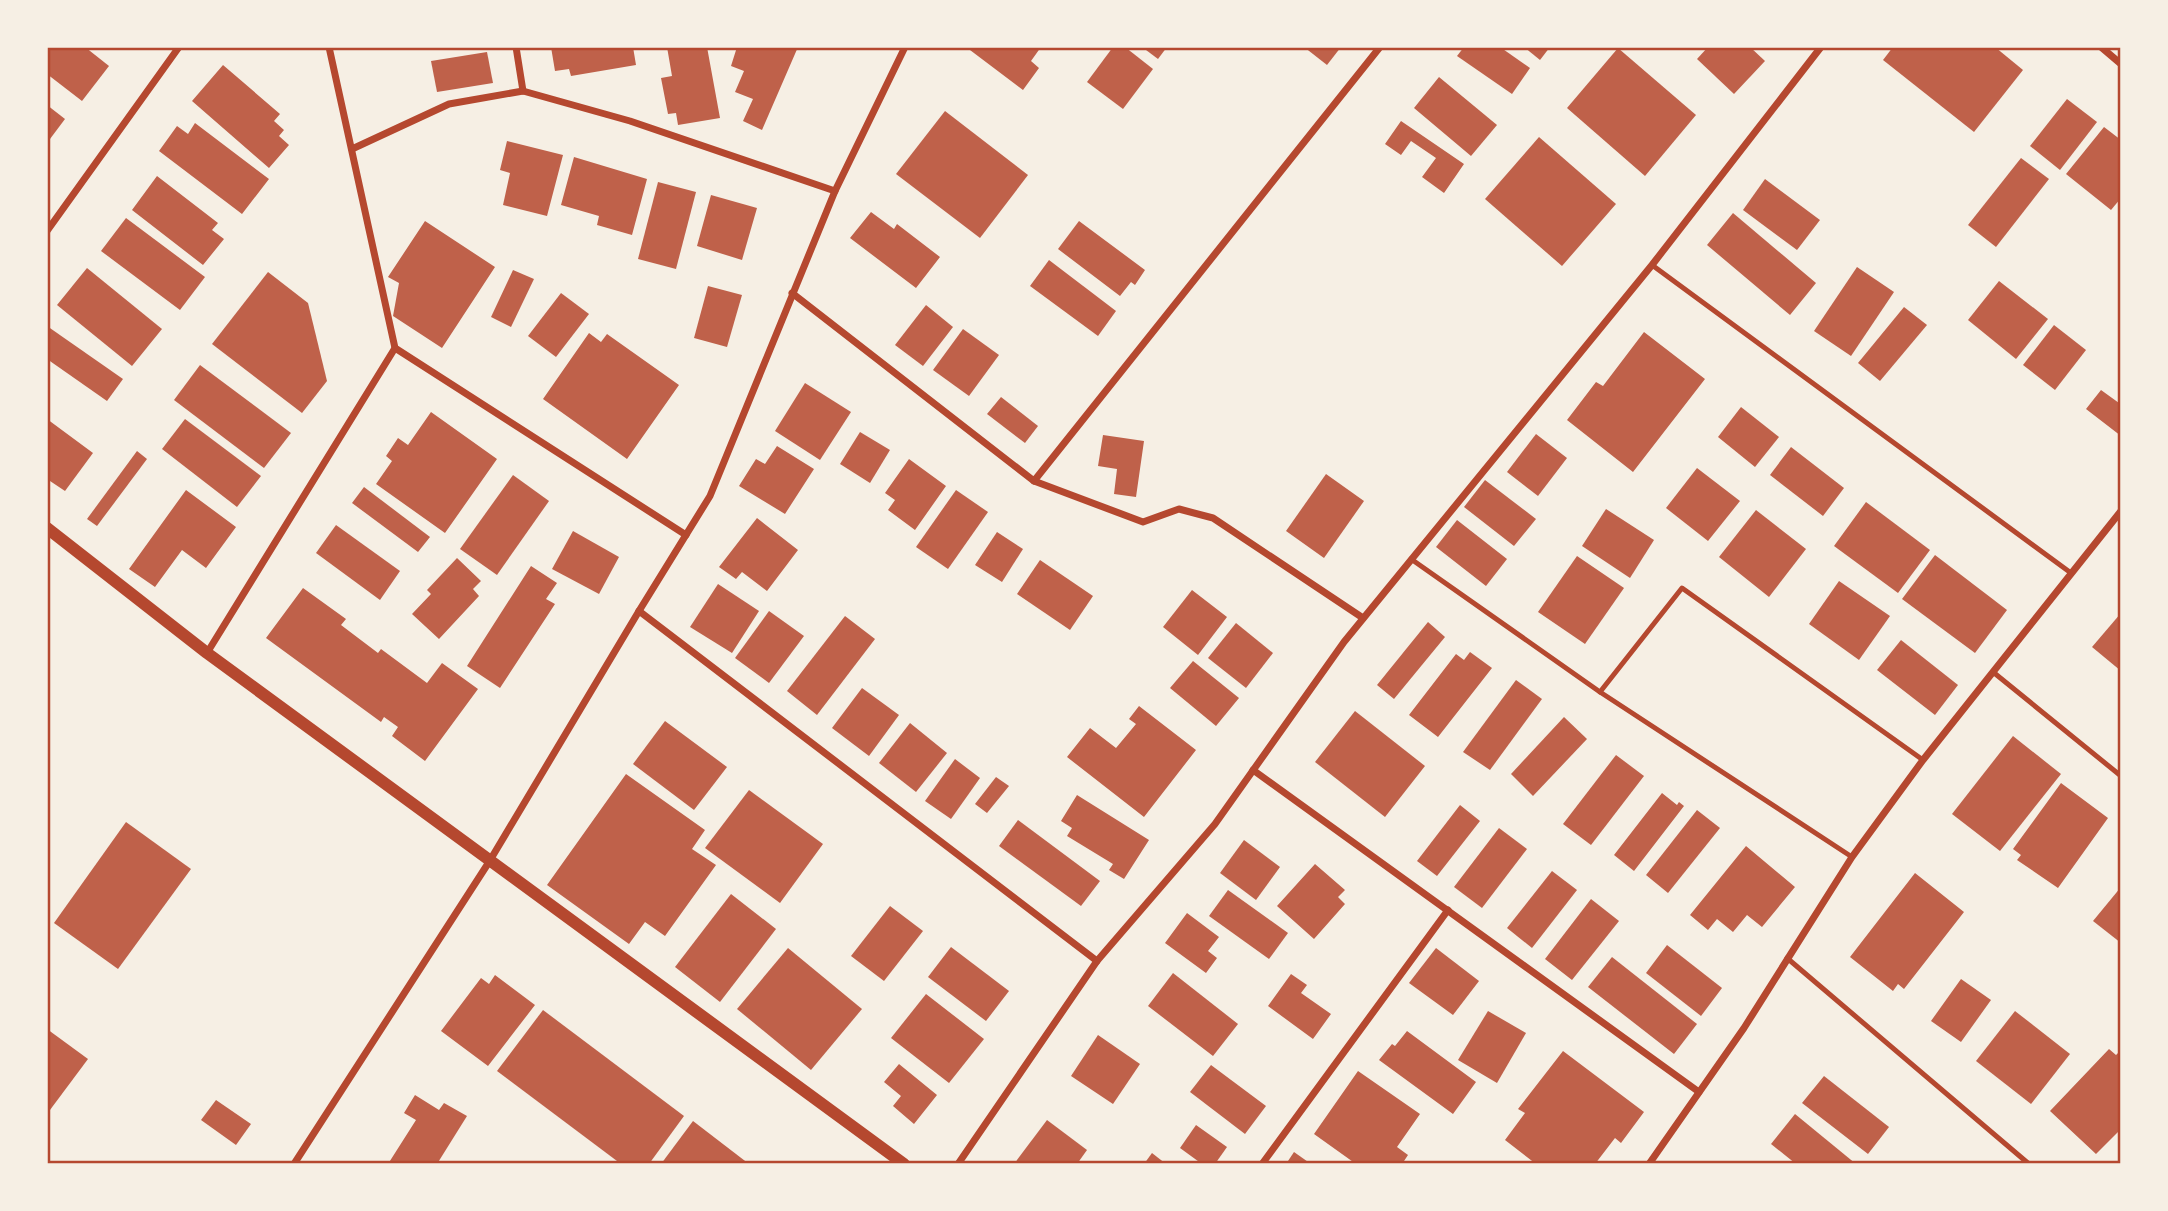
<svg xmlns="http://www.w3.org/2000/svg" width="2168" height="1211" viewBox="0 0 2168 1211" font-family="Karla,sans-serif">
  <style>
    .building { fill: #bf614a }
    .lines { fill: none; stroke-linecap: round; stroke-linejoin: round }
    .service { stroke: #b5482f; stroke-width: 5 }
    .minor { stroke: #b5482f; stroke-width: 7 }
    .tertiary { stroke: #b5482f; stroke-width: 12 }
    .neatline { fill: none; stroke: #b5482f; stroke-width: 2.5 }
  </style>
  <rect width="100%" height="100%" fill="#f6efe4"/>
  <g class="building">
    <polygon points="47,47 85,47 109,66 82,101 47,74"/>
    <polygon points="551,47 633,47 636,65 571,76 569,69 555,71"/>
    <polygon points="667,47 707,47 720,118 678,125 676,113 668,114 661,78 672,76"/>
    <polygon points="737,47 798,47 762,130 743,121 753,99 735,92 744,71 731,66"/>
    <polygon points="966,47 1041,47 1031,61 1039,68 1023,90"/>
    <polygon points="1113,47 1125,47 1153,69 1123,109 1087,82"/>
    <polygon points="1142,47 1167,47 1158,59"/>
    <polygon points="1304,47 1341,47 1327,65"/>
    <polygon points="1464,47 1500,47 1530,68 1512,94 1457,56"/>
    <polygon points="1524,47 1550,47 1540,60"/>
    <polygon points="1708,47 1750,47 1765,61 1734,94 1697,59"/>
    <polygon points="1893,47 1995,47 2023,70 1974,132 1883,60"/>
    <polygon points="1618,48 1696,115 1645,176 1567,108"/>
    <polygon points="487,52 493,83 437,92 431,61"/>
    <polygon points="223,65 280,114 274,121 284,130 279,136 289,145 269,168 192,101"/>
    <polygon points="1439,77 1497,125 1471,156 1414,108"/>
    <polygon points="2067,99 2097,122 2060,170 2030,146"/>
    <polygon points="47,105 65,119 47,143"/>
    <polygon points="945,111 1028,175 980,238 896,174"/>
    <polygon points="1401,121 1464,164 1444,193 1422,177 1436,158 1411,141 1401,155 1385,144"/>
    <polygon points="195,123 269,179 242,214 159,151 177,126 188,134"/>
    <polygon points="2104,127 2121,140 2121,198 2111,210 2066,174"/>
    <polygon points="1539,137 1616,204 1562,266 1485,199"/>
    <polygon points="507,141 563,155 547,216 503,205 510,173 500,170"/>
    <polygon points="574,157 647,179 632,235 597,225 599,216 561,205"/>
    <polygon points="2021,158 2049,179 1996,247 1968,225"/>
    <polygon points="157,176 218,223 212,230 224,239 203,265 132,210"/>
    <polygon points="1765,179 1820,220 1797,250 1743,210"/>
    <polygon points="658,182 696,192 676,269 638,259"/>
    <polygon points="711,195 757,208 742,260 697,246"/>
    <polygon points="871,212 894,229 897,224 940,257 916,288 850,238"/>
    <polygon points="1733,213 1816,283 1790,315 1707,245"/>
    <polygon points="126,218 205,277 180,310 101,251"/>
    <polygon points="425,221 495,267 442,348 393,316 399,283 388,277"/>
    <polygon points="1079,221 1145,270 1135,285 1131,282 1120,296 1058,249"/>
    <polygon points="1049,260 1116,311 1098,336 1030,286"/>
    <polygon points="1857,267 1894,292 1851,356 1814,331"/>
    <polygon points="87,268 162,329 132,366 57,305"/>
    <polygon points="513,270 534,279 511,327 491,317"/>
    <polygon points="268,272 308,303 327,381 302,413 212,344"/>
    <polygon points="1999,281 2048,319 2016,359 1968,320"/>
    <polygon points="708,286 742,295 727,347 694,338"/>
    <polygon points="561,293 589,314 556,357 528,336"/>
    <polygon points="926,305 953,327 923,366 895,345"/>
    <polygon points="1904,307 1927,325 1880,381 1858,363"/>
    <polygon points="2054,325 2086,350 2055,390 2023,365"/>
    <polygon points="47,326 123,379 107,401 47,359"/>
    <polygon points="963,329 999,355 969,396 933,370"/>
    <polygon points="1644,332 1705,379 1633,472 1567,420 1596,382 1603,386"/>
    <polygon points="589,333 601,342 607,334 679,385 627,459 543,399"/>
    <polygon points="200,365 291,433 264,468 174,400"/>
    <polygon points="805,383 851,412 820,460 775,431"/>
    <polygon points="2101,390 2119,403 2121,400 2121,436 2086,409"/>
    <polygon points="1001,397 1038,426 1025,443 987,414"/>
    <polygon points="1741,407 1779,437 1755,467 1718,437"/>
    <polygon points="431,412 497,459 445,533 376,484 392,461 386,456 398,438 408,445"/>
    <polygon points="47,419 93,453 65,491 47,479"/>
    <polygon points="185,419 261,476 237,507 162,449"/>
    <polygon points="860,432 890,450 870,483 840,464"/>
    <polygon points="1536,434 1567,458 1538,496 1507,472"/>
    <polygon points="1103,435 1144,441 1136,497 1114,494 1117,469 1098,466"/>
    <polygon points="777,446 814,469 785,514 739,486 756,459 765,464"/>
    <polygon points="1791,447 1844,488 1823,516 1770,475"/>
    <polygon points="137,451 147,459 97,526 87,519"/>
    <polygon points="909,459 946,486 915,530 888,510 895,500 885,493"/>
    <polygon points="1697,468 1740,501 1708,541 1666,508"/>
    <polygon points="1326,474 1364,501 1324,558 1286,531"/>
    <polygon points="513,475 549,501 497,575 460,549"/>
    <polygon points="1485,480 1536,519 1514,546 1464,507"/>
    <polygon points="364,487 430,537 418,552 352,503"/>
    <polygon points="186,490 236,527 206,568 182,550 155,587 129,569"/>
    <polygon points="956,490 988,512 948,569 916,547"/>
    <polygon points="1866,502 1930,550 1898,593 1834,546"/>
    <polygon points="1606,509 1654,540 1630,578 1582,546"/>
    <polygon points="1756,510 1806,549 1769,597 1719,557"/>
    <polygon points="757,518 798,550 767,591 742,572 736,579 719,567"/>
    <polygon points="1457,520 1507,559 1486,586 1436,547"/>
    <polygon points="336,525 400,571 380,600 316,553"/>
    <polygon points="573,531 619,557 599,594 552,569"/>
    <polygon points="997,532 1023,549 1002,582 975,565"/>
    <polygon points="1935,555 2007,610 1975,653 1902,599"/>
    <polygon points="1577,556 1624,588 1585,644 1538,612"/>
    <polygon points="457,558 481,581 473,589 479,596 439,639 412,614 431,594 427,590"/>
    <polygon points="1040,560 1093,596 1070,630 1017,594"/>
    <polygon points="531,566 557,583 546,599 555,604 500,688 467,666"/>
    <polygon points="1839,581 1890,616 1859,660 1809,624"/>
    <polygon points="718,584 759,611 732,653 690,627"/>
    <polygon points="303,588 346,619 341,625 378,653 381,649 427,683 442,663 478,689 425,761 392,736 398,727 384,717 381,722 266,638"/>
    <polygon points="1192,590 1227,617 1198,655 1163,627"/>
    <polygon points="769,611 804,636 769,683 735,658"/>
    <polygon points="2121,613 2121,671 2092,647"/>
    <polygon points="845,616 875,639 817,715 787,691"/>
    <polygon points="1428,622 1445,637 1394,699 1377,685"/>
    <polygon points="1236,623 1273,653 1246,688 1208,658"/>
    <polygon points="1901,640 1958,685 1935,715 1877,670"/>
    <polygon points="1470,652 1492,668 1438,737 1409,715 1456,654 1464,660"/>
    <polygon points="1193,661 1239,698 1216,726 1170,688"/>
    <polygon points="1516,680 1542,699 1490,770 1463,752"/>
    <polygon points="862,688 899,715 869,756 832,728"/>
    <polygon points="1139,706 1196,750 1144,817 1067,757 1090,728 1116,748 1136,724 1129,719"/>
    <polygon points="1355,711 1425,766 1385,817 1315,762"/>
    <polygon points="1564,717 1587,739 1533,796 1511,774"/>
    <polygon points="665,721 727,767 694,810 633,764"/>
    <polygon points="910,723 947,753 916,792 879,763"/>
    <polygon points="2013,736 2061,774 2000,851 1952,814"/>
    <polygon points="1616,755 1644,776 1591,845 1563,824"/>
    <polygon points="955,759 980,778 951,819 925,801"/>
    <polygon points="626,774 705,830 692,849 716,865 665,936 645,922 629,944 547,885"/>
    <polygon points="996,777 1009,786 987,813 975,804"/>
    <polygon points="2061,783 2108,818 2058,888 2017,860 2021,855 2013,849"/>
    <polygon points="749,790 823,844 780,903 705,848"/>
    <polygon points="1662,793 1677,805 1679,802 1684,806 1634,871 1614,855"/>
    <polygon points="1077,795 1149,840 1124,879 1109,870 1113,864 1067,836 1072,828 1061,821"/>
    <polygon points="1460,805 1480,821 1437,876 1417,861"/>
    <polygon points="1697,810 1720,828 1668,893 1646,875"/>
    <polygon points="1018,820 1100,881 1081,906 999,846"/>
    <polygon points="126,822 191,869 118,969 54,923"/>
    <polygon points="1499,828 1527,849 1482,908 1454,887"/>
    <polygon points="1244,840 1280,867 1256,900 1220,873"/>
    <polygon points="1746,846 1795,887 1762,927 1747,915 1733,932 1717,919 1708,930 1690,915"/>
    <polygon points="1315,864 1345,890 1338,897 1345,904 1314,939 1277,906"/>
    <polygon points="1552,871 1577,890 1532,948 1507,928"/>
    <polygon points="1915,873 1964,912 1904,989 1898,984 1893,991 1850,957"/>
    <polygon points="2121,887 2121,943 2093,921"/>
    <polygon points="1228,890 1288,933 1269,959 1209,916"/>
    <polygon points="731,894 776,929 720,1002 675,967"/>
    <polygon points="1591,899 1619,921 1572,980 1545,959"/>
    <polygon points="890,906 923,931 884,981 851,956"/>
    <polygon points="1187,913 1219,937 1208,951 1217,958 1206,973 1165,943"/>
    <polygon points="1667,945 1722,988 1701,1016 1646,973"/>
    <polygon points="951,947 1009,991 986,1021 928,977"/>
    <polygon points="788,948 862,1009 811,1070 737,1009"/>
    <polygon points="1436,948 1479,981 1453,1015 1409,983"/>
    <polygon points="1612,957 1697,1024 1674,1054 1588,987"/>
    <polygon points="1173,973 1238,1024 1213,1056 1148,1006"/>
    <polygon points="1291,974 1307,985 1301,993 1331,1014 1313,1039 1268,1006"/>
    <polygon points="495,975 535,1005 488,1066 441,1031 481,978 489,984"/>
    <polygon points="1961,979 1991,1000 1961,1042 1931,1021"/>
    <polygon points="926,994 984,1039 949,1083 891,1038"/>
    <polygon points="543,1010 684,1116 649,1164 621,1164 497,1071"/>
    <polygon points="1488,1011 1526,1033 1497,1083 1458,1060"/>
    <polygon points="2015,1011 2070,1054 2031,1104 1976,1061"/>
    <polygon points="47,1029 88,1059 47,1114"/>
    <polygon points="1407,1031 1476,1082 1453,1114 1379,1060 1392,1044 1395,1046"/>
    <polygon points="1098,1035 1140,1064 1113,1104 1071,1076"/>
    <polygon points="2109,1049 2116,1055 2121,1050 2121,1129 2096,1154 2050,1111"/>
    <polygon points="1563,1051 1644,1112 1621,1143 1615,1138 1595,1164 1536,1164 1505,1140 1525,1113 1518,1109"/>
    <polygon points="899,1064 937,1095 914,1124 893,1106 901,1096 884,1082"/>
    <polygon points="1211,1065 1266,1106 1245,1134 1190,1092"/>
    <polygon points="1358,1071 1420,1114 1397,1147 1408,1155 1402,1164 1356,1164 1314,1134"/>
    <polygon points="1824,1076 1889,1127 1868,1154 1802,1103"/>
    <polygon points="415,1095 439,1110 444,1103 467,1116 437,1164 388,1164 416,1120 404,1113"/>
    <polygon points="216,1100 251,1124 236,1145 201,1120"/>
    <polygon points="1795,1114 1856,1164 1796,1164 1771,1144"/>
    <polygon points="1047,1120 1087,1150 1077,1164 1014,1164"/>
    <polygon points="693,1121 749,1164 661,1164"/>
    <polygon points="1196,1125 1227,1147 1215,1164 1202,1164 1180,1148"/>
    <polygon points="1294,1152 1311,1164 1286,1164"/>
    <polygon points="1152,1153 1166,1164 1144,1164"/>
  </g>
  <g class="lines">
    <g class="service">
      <polyline points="1652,265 2071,573"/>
      <polyline points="1411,559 1600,692 1852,857"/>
      <polyline points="1993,672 2121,776"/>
      <polyline points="1600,692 1682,588 1923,760"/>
      <polyline points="1787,958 2029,1164"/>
    </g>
    <g class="minor">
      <polyline points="329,47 395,348 686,535"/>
      <polyline points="516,47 523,91"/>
      <polyline points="2101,47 2121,64"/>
      <polyline points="352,149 449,104 523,91 630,121 835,191"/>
      <polyline points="47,231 179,47"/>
      <polyline points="792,293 1034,481 1380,47"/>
      <polyline points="1034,481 1143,522 1179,509 1213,518 1363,618"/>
      <polyline points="639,611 1097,961"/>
      <polyline points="207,653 395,348"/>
      <polyline points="1253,770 1699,1092"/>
      <polyline points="294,1164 489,862 639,611 710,496 835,191 905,47"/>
      <polyline points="958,1164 1097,961 1215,824 1344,642 1652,265 1821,47"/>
      <polyline points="1262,1164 1448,910"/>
      <polyline points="1649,1164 1744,1028 1852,857 1923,760 2121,511"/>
    </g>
    <polyline class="tertiary" points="47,528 207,653 904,1164"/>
  </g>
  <rect width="2168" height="1211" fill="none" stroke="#f6efe4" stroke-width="98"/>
  <rect x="49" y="49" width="2070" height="1113" class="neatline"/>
</svg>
